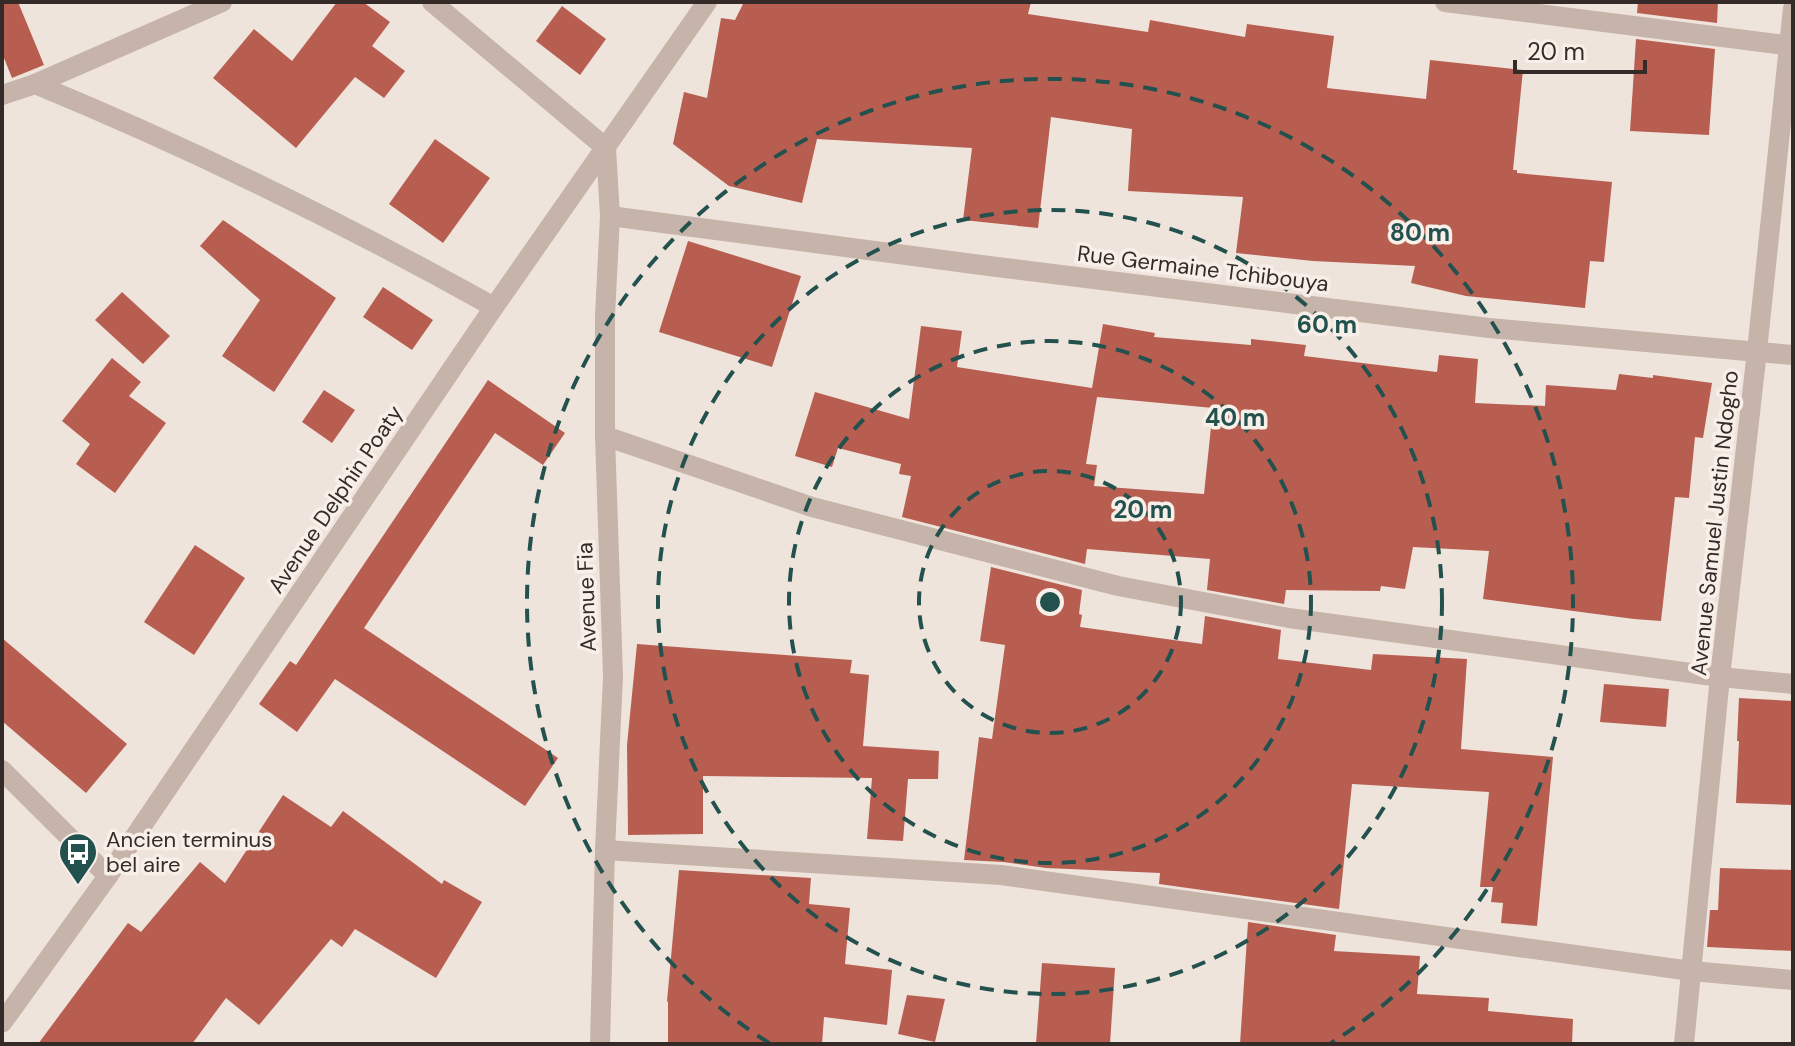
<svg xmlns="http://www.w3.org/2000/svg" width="1795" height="1046" viewBox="0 0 1795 1046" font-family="'DM Sans',sans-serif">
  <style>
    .building { fill: #b85e51; fill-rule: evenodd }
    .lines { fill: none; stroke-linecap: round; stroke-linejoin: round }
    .street { stroke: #c6b3aa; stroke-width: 20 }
    .ring { fill: none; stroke: #23514e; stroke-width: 4; stroke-dasharray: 14 10 }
    .labels { text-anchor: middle; stroke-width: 7; stroke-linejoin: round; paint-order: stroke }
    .street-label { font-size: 22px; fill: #342b28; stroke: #f7efe8 }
    .poi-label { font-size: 22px; fill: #342b28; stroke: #f7efe8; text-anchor: start }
    .centre { fill: #23514e; stroke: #f7efe8; stroke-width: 4 }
    .ring-label { font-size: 24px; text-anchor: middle; font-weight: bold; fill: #23514e; stroke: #f7efe8; stroke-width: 7; stroke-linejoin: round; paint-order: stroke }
  </style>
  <rect width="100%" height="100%" fill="#efe4dc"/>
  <g class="building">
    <polygon points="2,2 18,2 44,65 12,78 2,53"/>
    <polygon points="337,2 363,2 390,22 372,46 405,71 384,98 355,77 296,148 213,78 254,29 292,61"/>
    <polygon points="744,2 1031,2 1028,14 1148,32 1150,20 1245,37 1247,24 1334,36 1327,88 1426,99 1430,60 1523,70 1513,170 1517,170 1517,173 1612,182 1604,262 1590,261 1585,308 1466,296 1411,283 1415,266 1313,261 1236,253 1243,197 1128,191 1132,129 1051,117 1038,228 963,220 972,148 817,139 802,203 729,186 673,144 684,92 707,98 721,18 735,20"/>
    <polygon points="1638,2 1718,2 1717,23 1637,13"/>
    <polygon points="562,6 606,39 580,75 536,41"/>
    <polygon points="1636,39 1715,49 1709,135 1630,131"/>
    <polygon points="435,139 490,178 443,243 389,204"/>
    <polygon points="223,220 336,298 274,392 222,356 260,300 200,246"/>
    <polygon points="688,241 801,276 772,367 659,332"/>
    <polygon points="383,287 433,320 412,350 363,317"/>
    <polygon points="122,292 170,336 143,364 95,320"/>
    <path d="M1103 324 1155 333 1154 337 1251 345V339L1306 345 1304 356 1437 372 1439 355 1478 359 1475 403 1545 406 1546 385 1616 390 1619 374 1653 378V375L1712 383 1703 438 1695 437 1689 498 1675 497 1661 621 1634 619 1483 599 1489 551 1413 547 1405 589 1381 586 1380 591 1286 590 1284 604 1207 590 1210 559 1087 549 1085 564 902 517 911 476 899 474 901 464 838 448 832 467 795 456 815 392 909 419 921 326 962 331 957 367 1092 388ZM1097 397 1213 408 1204 494 1094 486 1097 465 1086 464Z"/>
    <polygon points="112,358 141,382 129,396 166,423 115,493 76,464 90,444 62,421"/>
    <polygon points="488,380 565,433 543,465 495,433 364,628 558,758 525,806 335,679 297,732 259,704 290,661 296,665"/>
    <polygon points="324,390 355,410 332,443 302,422"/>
    <polygon points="195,545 245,578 194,655 144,622"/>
    <polygon points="991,567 1082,590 1079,614 1082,615 1080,627 1202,644 1205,616 1281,630 1278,659 1371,670 1373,654 1467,659 1461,749 1553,757 1537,926 1501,923 1503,903 1491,902 1493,887 1480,887 1489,792 1352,784 1339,909 1159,884 1160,873 1046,868 1003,862 964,860 979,737 992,739 1005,645 980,641"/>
    <polygon points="2,638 127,744 86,793 2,721"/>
    <polygon points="637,644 852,660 850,673 869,675 863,746 939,751 938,779 908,779 903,841 867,839 872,778 703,776 703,834 628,835 627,745"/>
    <polygon points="1604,684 1669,689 1666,727 1600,722"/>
    <polygon points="1739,698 1793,701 1793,805 1736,803 1739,741 1737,741"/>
    <polygon points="283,795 331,827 343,811 442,884 444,880 482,902 436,978 355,929 342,947 331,939 259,1025 226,998 192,1044 38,1044 128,923 141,932 200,862 225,883"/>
    <polygon points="1720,868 1793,870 1793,951 1707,947 1710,910 1718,910"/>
    <polygon points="679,870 811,878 809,904 850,908 845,964 892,970 887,1025 824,1017 822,1044 668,1044 668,1002 667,1001"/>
    <polygon points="1248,922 1336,935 1334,951 1420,956 1417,994 1489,998 1488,1011 1573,1019 1572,1044 1240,1044"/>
    <polygon points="1042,963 1115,968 1110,1044 1036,1044"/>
    <polygon points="907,995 945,999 935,1042 898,1034"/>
  </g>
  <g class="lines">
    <g class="street">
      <polyline points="432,2 606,148 610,216 605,316 605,436 613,676 605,850 600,1044"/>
      <polyline points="1445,2 1793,46"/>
      <path d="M35 84C193 149 345 224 494 307"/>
      <polyline points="2,95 35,84 222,2"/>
      <polyline points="610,216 989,266 1489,328 1793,355"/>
      <polyline points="605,436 812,507 1118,586 1289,618 1720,677 1793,684"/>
      <polyline points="2,770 108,876"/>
      <polyline points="605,850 1001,875 1691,971 1793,980"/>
      <polyline points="2,1023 108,876 494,307 707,2"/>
      <polyline points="1684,1044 1720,677 1757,351 1793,8"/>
    </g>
  </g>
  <g class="ring">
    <circle cx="1050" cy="602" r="131"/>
    <circle cx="1050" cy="602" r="261"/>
    <circle cx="1050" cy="602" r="392"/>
    <path d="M769 1043A523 523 0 1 1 1331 1043"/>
  </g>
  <defs>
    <symbol id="bus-pin" viewBox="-11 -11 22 30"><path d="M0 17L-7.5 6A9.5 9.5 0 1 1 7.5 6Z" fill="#23514e" stroke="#f7efe8"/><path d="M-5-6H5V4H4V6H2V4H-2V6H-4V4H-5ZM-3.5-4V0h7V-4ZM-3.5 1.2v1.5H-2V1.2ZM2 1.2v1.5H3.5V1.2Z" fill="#fff"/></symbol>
  </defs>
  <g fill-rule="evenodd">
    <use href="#bus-pin" x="56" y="830" width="44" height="60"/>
  </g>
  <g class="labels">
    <g class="street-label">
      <text transform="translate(1203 268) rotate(7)" y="8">Rue Germaine Tchibouya</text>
      <text transform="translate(335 499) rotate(-56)" y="8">Avenue Delphin Poaty</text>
      <text transform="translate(1714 523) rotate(-84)" y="8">Avenue Samuel Justin Ndogho</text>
      <text transform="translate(586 597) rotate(-92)" y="8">Avenue Fia</text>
    </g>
    <g class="poi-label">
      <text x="106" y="847">Ancien terminus<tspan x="106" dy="25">bel aire</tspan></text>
    </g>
  </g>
  <circle cx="1050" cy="602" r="12" class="centre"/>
  <g class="ring-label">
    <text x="1420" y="241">80 m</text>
    <text x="1327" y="333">60 m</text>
    <text x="1235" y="426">40 m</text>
    <text x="1143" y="518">20 m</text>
  </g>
  <rect width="1795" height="1046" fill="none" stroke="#342b28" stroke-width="8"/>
  <path d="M1515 60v12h130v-12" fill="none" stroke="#342b28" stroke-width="4"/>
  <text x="1527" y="60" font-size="24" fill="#342b28" stroke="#f7efe8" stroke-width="6" paint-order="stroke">20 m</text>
</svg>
